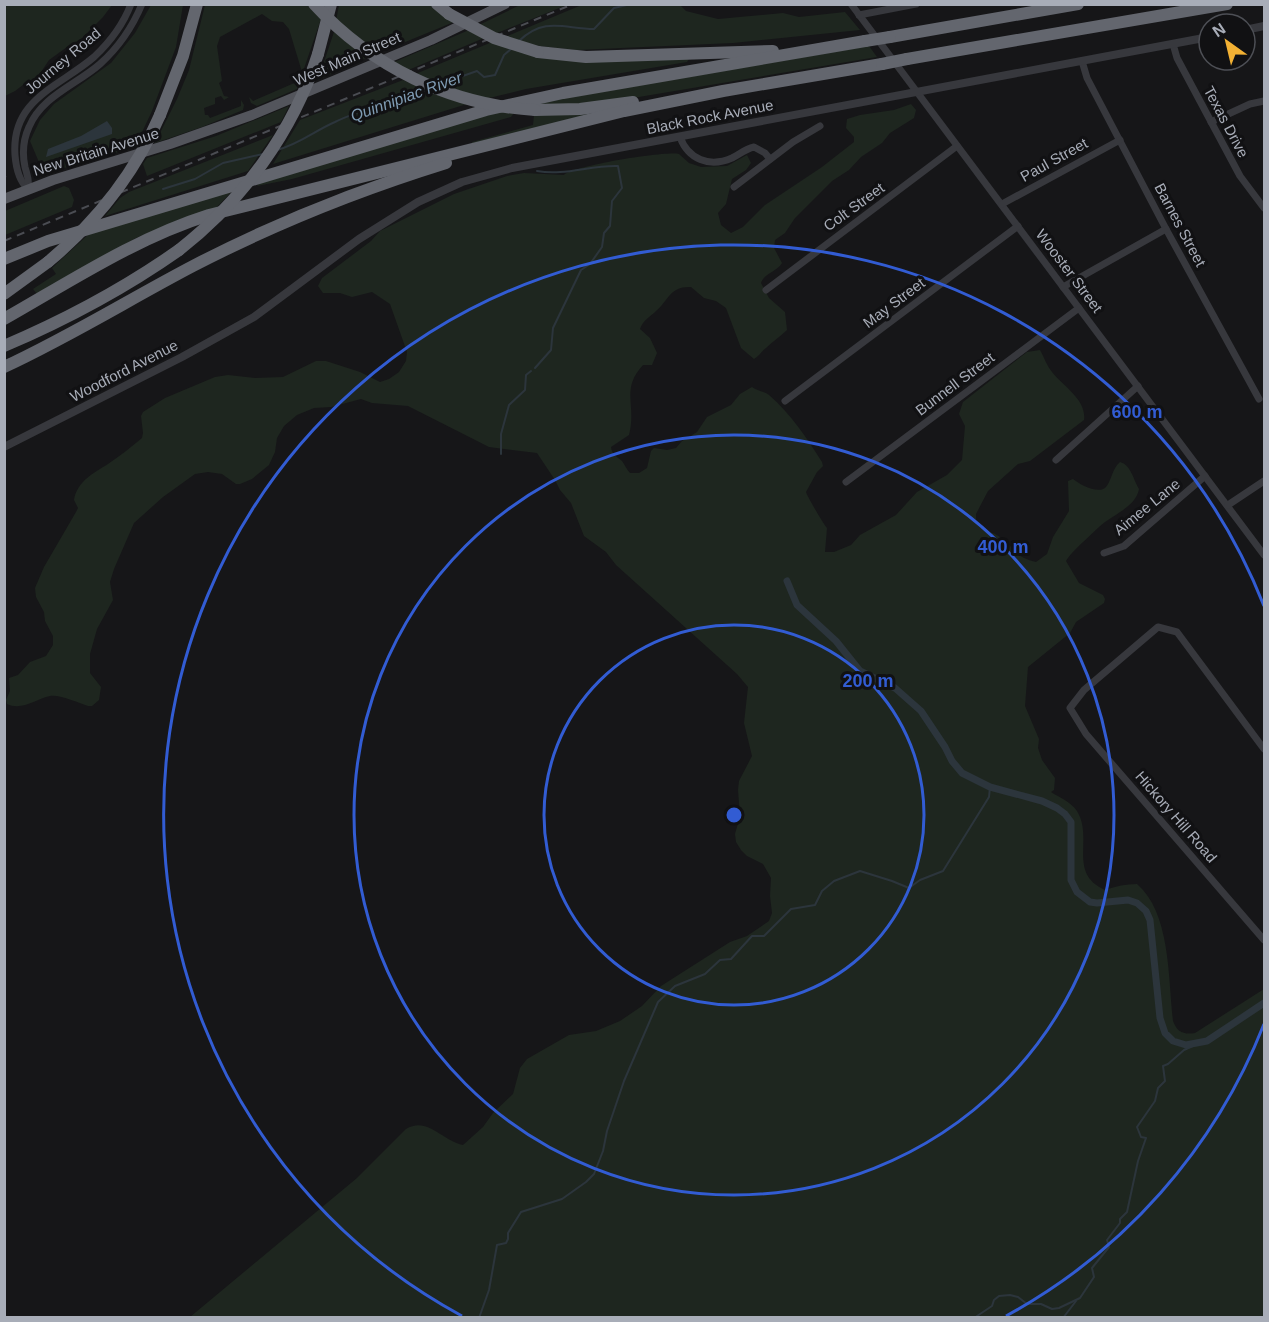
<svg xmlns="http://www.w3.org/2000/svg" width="1269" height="1322" viewBox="0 0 1269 1322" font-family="Arial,sans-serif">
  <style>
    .green { fill: #1e261f }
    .water { fill: #2c353c }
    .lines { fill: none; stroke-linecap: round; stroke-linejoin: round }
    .stream { stroke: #2c353c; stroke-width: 2 }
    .canal { stroke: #2c353c; stroke-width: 7 }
    .minor { stroke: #37383d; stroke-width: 7 }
    .tertiary { stroke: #37383d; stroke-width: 8 }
    .primary { stroke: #53555c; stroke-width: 10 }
    .motorway { stroke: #63666e; stroke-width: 12 }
    .rail { stroke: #4a4c52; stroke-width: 2; stroke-dasharray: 8 6; stroke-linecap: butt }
    .motorway-bridge { stroke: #63666e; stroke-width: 12 }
    .ring { fill: none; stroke: #325cd3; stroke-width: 3 }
    .labels { text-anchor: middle; stroke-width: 6; stroke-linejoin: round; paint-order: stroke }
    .street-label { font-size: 15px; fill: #a8adb8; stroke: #111113 }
    .water-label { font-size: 16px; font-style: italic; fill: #7f9bb3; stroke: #111113 }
    .centre { fill: #325cd3; stroke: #111113; stroke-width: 3 }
    .ring-label { font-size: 18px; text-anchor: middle; font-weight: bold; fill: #325cd3; stroke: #111113; stroke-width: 6; stroke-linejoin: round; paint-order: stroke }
  </style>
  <rect width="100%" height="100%" fill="#161618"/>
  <g class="green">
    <polygon points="5,4 112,4 112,5 103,17 81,39 67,47 49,60 37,78 28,81 15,91 5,96"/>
    <polygon points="431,4 454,22 376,54 336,21 339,5"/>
    <polygon points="584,4 680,5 686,11 718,19 783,13 799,17 845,12 860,30 733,43 577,50 539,46 505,37"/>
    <polygon points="151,5 183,5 176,47 152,111 135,147 44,174 30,141 40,120 54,104 111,63 135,33"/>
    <polygon points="205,5 307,5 321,19 297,89 257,106 251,103 249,97 253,101 299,81 297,75 302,72 289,29 283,22 272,21 262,14 220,37 217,46 222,81 219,83 224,96 229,97 224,100 221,96 215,98 215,104 204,108 205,115 208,115 210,118 241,106 241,100 244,105 243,110 202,127 155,143 177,99 189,70"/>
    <polygon points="520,5 567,5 497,33 479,25"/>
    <polygon points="469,30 484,38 406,71 392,63"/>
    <polygon points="334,32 366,58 318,80"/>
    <polygon points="492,42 513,49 689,59 687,62 526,89 485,99 413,75"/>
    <polygon points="869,46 877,57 621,100 584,104 536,106 537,103"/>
    <polygon points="403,80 435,94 467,104 273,164 300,120"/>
    <path d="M911 104 916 110 914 118 890 133 882 143 861 157 849 170 832 181 795 218 785 233 775 240 774 248 782 263C777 272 764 273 761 283L769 298 785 312 787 330C780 337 773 341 766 348 761 352 759 356 754 359L741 348 726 308 716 301 704 298 691 287C670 286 669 300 656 311 650 317 643 320 640 329L650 338 657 353 652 365H643C620 390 637 405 629 435L611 447C612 455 616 456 622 461 625 465 627 470 630 473H639L647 468 651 451 654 448 667 450 676 448 682 441 697 432 707 417 731 405 740 394 752 387C757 391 764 391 769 395 790 413 807 438 822 462L823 466 817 472 806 492C807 496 824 525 827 528L825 552H834L851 545 860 535 896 515 917 492 947 475 962 460 965 426 959 414 963 402 1027 352 1040 350C1044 357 1047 366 1052 372 1063 386 1087 400 1084 420L1030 461 1018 464 988 491 976 514V522C988 536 989 529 1000 537 1015 547 1013 557 1036 562L1047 554 1053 537 1069 511 1068 481 1073 479C1079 484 1097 494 1105 488 1111 483 1112 468 1120 462 1131 465 1133 479 1139 489 1136 507 1112 515 1099 527 1091 535 1072 551 1066 561L1079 583 1103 595 1105 599 1104 603 1076 622 1070 633 1028 667 1025 706 1039 739 1038 748 1042 760 1055 778 1054 790 1051 792C1060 798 1070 801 1077 811 1094 839 1067 873 1105 890 1116 886 1126 884 1137 884 1171 913 1168 979 1173 1021 1177 1032 1184 1035 1195 1033L1264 989V1317H190L357 1178 406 1129C427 1116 441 1140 463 1145L483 1127 493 1113 513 1094 520 1068 527 1059 569 1035 596 1031 620 1021 642 1006 661 986 730 942 747 936 769 921 772 913 770 896 771 878 763 864 747 856 741 850 736 842 735 834 740 816 738 790 739 781 752 756 744 723 748 687 737 674 616 565 606 552 584 536 571 503 560 490 555 480 537 453 489 447 408 406 372 403 361 399 331 407 314 408 297 415 284 426 277 438 275 452 269 465 252 479 240 484H236L222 474 208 472 195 474 163 497 134 523 114 569 110 582 113 600 97 629 90 654V673L101 687 99 700 92 706H88C79 703 59 694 50 696 36 699 22 711 7 704L6 700 10 691 9 678 18 675 30 662 46 656 53 645V636L45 621 44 612 36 597 35 588 44 567 76 512 78 508 74 500C77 481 94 473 108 464 120 456 131 447 142 438L143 433 141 416 143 412 165 398 215 377 228 375 255 378 283 377 316 361H326L360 372 380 382 389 379 399 372 406 361 407 352 390 304 372 292 352 297 340 293H323L318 286 322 278 371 241 380 231 454 194 507 176 524 173 564 175C574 166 663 151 679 154L689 163 701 167 727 166 747 155 751 163 746 170 732 179 726 204 718 213 721 225 731 233 743 227 765 205 822 167 854 142V137L846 128 847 119 860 115 894 110Z"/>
    <polygon points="289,106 281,122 147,176 143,164 147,158 216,136"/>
    <polygon points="498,111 514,113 511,117 292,179 257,186 263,179"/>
    <polygon points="586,113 590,115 472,144 472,142 533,125 534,115"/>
    <polygon points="273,135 248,171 105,216 120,198 129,192"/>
    <polygon points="64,186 69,188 74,200 72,207 5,235 5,211"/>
    <polygon points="235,188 216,208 138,237 37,294 33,289 56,274 52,268 91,232"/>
  </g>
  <polygon class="water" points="107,121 112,128 112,134 46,157 48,149 81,136"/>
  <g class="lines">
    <g class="stream">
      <path d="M519 41C545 16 565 29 594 29L614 8 631 4"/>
      <polyline points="440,84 477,71 484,77 495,75 504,55 511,49"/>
      <path d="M277 150C300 144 314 131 335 122 365 107 397 102 427 90"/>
      <polyline points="163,189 195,179 223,163 263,154"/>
      <path d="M535 368 551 350 553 328 581 270 590 264 602 247 604 233 610 226 612 201 622 188 618 166C590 165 565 176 537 171"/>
      <polyline points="501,454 501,434 509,405 525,390 526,375 531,371"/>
      <polyline points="479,1318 489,1290 497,1245 506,1243 508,1239 508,1233 521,1212 562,1199 586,1182 594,1174 603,1151 607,1131 624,1081 658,1002 675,986 705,974 720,960 731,959 752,936 764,936 791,909 815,905 822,891 834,881 860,871 892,881 909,888 920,880 943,871 989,797 990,787"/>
      <polyline points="974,1318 992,1306 994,1300 999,1296 1010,1295 1018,1297 1027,1304 1041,1304 1052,1309 1059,1308 1080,1298 1094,1277 1092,1268 1109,1247 1107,1240 1120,1223 1120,1219 1127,1212 1138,1161 1146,1138 1141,1137 1137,1127 1155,1101 1158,1088 1165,1081 1163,1066 1168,1064 1184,1050 1195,1045"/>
      <polyline points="1063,1318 1076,1301"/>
    </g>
    <polyline class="canal" points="787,581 797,605 836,641 860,671 895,688 921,711 945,747 952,761 962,773 990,787 1042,801 1057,808 1065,814 1071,822 1071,880 1077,892 1090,902 1097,903 1128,900 1137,903 1146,911 1150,920 1160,1018 1165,1033 1173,1041 1186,1045 1207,1041 1264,1003"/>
    <g class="minor">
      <polyline points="851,4 1264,555"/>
      <polyline points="859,15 916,4"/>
      <polyline points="1173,44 1177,58 1240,176 1264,208"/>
      <polyline points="1082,61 1087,78 1166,229 1259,399"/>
      <polyline points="1211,122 1250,104 1264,101"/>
      <path d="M680 137C688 159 709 168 732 158 740 154 745 149 754 147L765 153 770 159"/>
      <polyline points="734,187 793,142 820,126"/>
      <path d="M28 189C19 181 16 168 15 155 11 99 59 87 94 57 110 42 123 25 131 4"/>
      <path d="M28 189C30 181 27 175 25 167 22 153 23 140 29 127 42 96 76 85 100 64 119 47 132 28 142 4"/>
      <polyline points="1002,204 1120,140"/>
      <polyline points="1063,287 1166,229"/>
      <polyline points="766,290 957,146"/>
      <polyline points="785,401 1018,226"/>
      <polyline points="1056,460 1138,386"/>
      <polyline points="846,482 1079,308"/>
      <polyline points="1228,505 1264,481"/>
      <polyline points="1104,553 1124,546 1205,476"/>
      <polyline points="1264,749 1177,632 1158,627 1084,690 1070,708 1086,734 1264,940"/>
    </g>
    <g class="tertiary">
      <polyline points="1245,30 1264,26"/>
      <polyline points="4,447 182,357 254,317 359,239 418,202 462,182 512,168 1209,37"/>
    </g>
    <polyline class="primary" points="4,199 53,180 170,144 252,115 431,40 505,4"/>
    <g class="motorway">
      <polyline points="437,4 449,14"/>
      <polyline points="890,37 1078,4"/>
      <polyline points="538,52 586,57 773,51"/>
      <polyline points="318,54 331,4"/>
      <polyline points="907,59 1227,4"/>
      <polyline points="535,110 580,109 633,102"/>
      <polyline points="160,115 183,56 197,4"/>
      <polyline points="4,259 48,241 486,110 563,93 865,41"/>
      <polyline points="4,294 48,262"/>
      <path d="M4 319C71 281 136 238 209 215L624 111 723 91 882 64"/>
      <path d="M4 346C65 320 125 288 179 250"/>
      <path d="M4 367C69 337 130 299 193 266 274 224 359 190 446 163"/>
    </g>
    <g class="rail">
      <polyline points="4,177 6,176"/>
      <polyline points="4,241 573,4"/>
    </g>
    <g class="motorway-bridge">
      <path d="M314 4C372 67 450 105 535 110"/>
      <polyline points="449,14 494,38 538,52"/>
      <polyline points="865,41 890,37"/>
      <polyline points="882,64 907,59"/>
      <path d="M179 250C243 200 293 132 318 54"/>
      <path d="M48 262C96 222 135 173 160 115"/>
    </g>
  </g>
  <g class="ring">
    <circle cx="734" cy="815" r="190"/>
    <circle cx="734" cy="815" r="380"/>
    <path d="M1264 1024A570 570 0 0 1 1006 1316M462 1316A570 570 0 1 1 1264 606"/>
  </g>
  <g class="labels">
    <g class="street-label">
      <text transform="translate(347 59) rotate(-23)" y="5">West Main Street</text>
      <text transform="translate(63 61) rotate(-40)" y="5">Journey Road</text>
      <text transform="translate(710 117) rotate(-11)" y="5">Black Rock Avenue</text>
      <text transform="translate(1226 122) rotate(62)" y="5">Texas Drive</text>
      <text transform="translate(96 152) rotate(-17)" y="5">New Britain Avenue</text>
      <text transform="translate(1054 160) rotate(-29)" y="5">Paul Street</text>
      <text transform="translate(854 207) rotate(-36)" y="5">Colt Street</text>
      <text transform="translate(1180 225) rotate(62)" y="5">Barnes Street</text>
      <text transform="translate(1069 271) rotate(53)" y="5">Wooster Street</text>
      <text transform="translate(894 303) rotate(-37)" y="5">May Street</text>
      <text transform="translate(124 371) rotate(-27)" y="5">Woodford Avenue</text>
      <text transform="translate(955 384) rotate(-37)" y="5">Bunnell Street</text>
      <text transform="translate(1147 507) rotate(-39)" y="5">Aimee Lane</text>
      <text transform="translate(1176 817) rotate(49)" y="5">Hickory Hill Road</text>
    </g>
    <g class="water-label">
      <text transform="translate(406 96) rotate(-20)" y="6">Quinnipiac River</text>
    </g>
  </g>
  <circle cx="734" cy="815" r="9" class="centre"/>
  <g class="ring-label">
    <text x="1137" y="418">600 m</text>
    <text x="1003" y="553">400 m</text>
    <text x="868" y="687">200 m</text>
  </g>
  <rect width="1269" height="1322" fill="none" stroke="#a8adb8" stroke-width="12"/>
  <g transform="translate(1227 42) rotate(326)"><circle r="28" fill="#111113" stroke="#4d4f55" stroke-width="1.5"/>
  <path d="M0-4.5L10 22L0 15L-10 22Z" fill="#f2b134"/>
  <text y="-9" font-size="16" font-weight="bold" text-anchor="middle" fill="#a8adb8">N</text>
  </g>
</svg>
